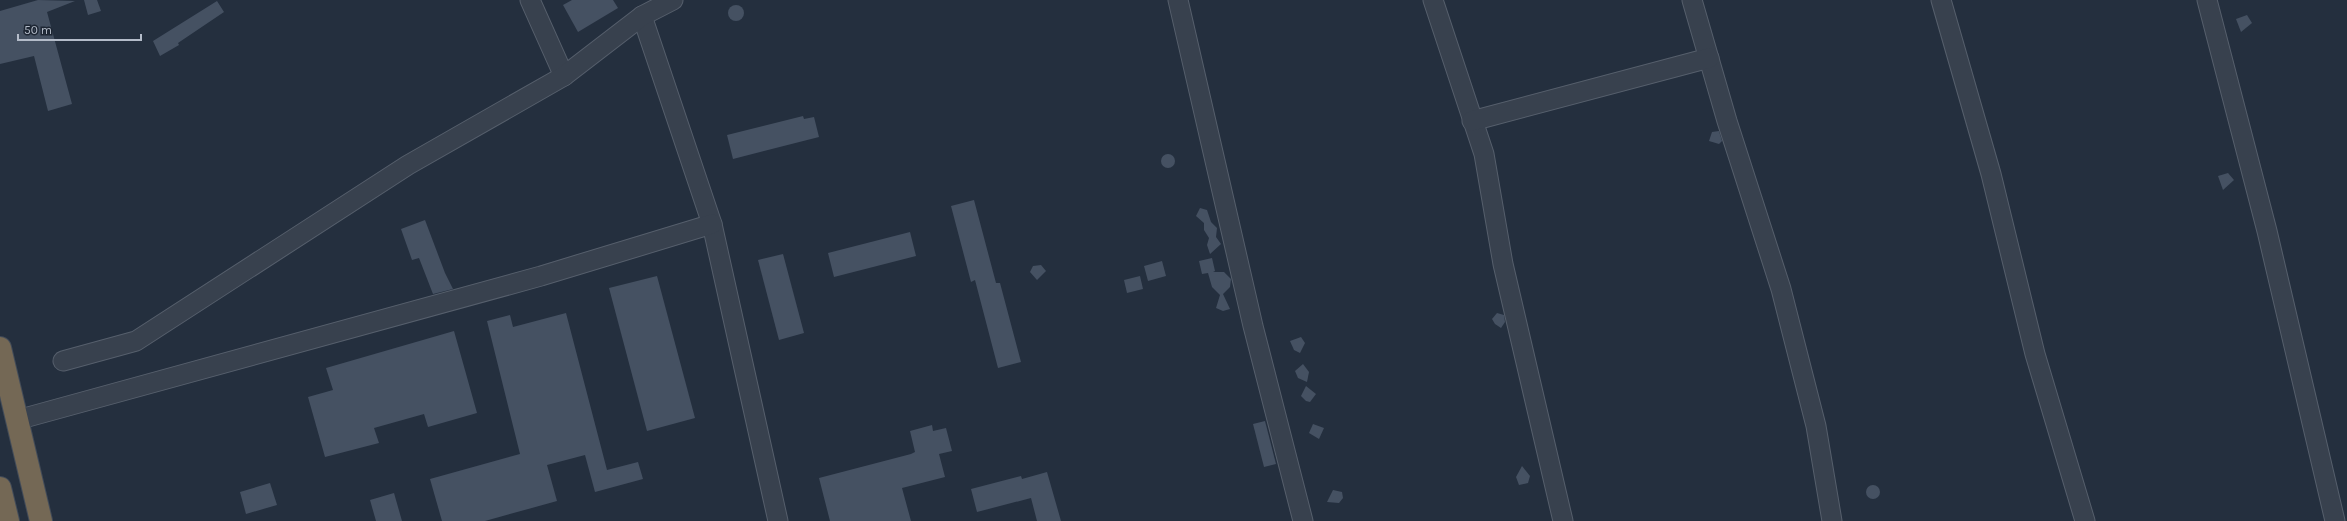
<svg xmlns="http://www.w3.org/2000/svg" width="2347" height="521" viewBox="0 0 2347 521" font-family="Karla,sans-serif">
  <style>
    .building { fill: #455162 }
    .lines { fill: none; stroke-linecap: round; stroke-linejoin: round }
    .street-casing { stroke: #565f6c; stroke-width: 21 }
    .highway-casing { stroke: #434c59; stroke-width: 24 }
    .street { stroke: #38414e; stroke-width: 19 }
    .highway { stroke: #746855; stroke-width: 22 }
  </style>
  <rect width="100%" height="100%" fill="#242f3e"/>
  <g class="building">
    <polygon points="38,0 75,1 47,12 72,104 48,111 34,56 0,64 0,11"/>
    <polygon points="84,0 97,0 101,11 88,15"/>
    <polygon points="572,0 613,0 618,8 578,32 563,5"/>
    <polygon points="217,1 224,12 178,43 179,45 160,56 153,41"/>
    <circle cx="736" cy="13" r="8"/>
    <polygon points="2247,15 2252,23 2241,32 2236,19"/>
    <polygon points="803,116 804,119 814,117 819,137 733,159 727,135"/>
    <polygon points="1719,131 1722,141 1719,144 1709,141 1712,132"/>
    <circle cx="1168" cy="161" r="7"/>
    <polygon points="2228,173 2234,180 2223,190 2218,176"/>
    <polygon points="974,200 996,283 1000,283 1021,362 998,368 975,280 971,282 951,206"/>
    <polygon points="1200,208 1207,210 1211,222 1217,228 1216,237 1221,244 1210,254 1207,245 1209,238 1204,230 1204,223 1196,216"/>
    <polygon points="425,220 445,273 453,289 433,294 419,258 412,260 401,229"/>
    <polygon points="910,232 916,256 834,277 828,253"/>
    <polygon points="783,254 804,333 779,340 758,260"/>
    <polygon points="1212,258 1215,271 1213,272 1224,272 1231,279 1230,287 1223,294 1230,309 1223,311 1216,308 1220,295 1212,287 1208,273 1202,274 1199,261"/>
    <polygon points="1162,261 1166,276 1148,281 1144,266"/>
    <polygon points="1041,265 1046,271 1037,280 1030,272 1033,266"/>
    <polygon points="657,276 695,418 647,431 609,288"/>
    <polygon points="1140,276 1143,289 1127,293 1124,280"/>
    <polygon points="566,313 607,470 638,462 643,479 595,492 585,455 547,465 557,501 485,521 442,521 430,479 520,454 487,321 510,315 513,327"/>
    <polygon points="1497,313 1504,315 1505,322 1501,328 1495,324 1492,319"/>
    <polygon points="454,331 477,413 428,427 424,414 374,428 379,443 325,457 308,397 333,390 326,368"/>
    <polygon points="1301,337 1305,343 1300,353 1294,350 1290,341"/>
    <polygon points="1303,364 1309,372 1307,382 1298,378 1295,371"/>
    <polygon points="1306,386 1316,394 1310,402 1306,401 1301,396"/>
    <polygon points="1265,421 1276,464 1264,467 1253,424"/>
    <polygon points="1313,424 1324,428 1319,439 1309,433"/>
    <polygon points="932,425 933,431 946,428 952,451 939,454 945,477 902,488 911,521 830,521 819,478 911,454 915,452 910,431"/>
    <polygon points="1522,466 1530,476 1528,483 1519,485 1516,477"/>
    <polygon points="1047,472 1061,521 1037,521 1031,498 977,512 971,489 1021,476 1022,479"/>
    <polygon points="270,483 277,505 246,514 240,492"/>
    <circle cx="1873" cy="492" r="7"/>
    <polygon points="1333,490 1342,492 1343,498 1339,503 1327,502"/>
    <polygon points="394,493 402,521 376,521 370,500"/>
  </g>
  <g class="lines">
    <defs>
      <g id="street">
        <polyline points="530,0 564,76"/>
        <polyline points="1178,0 1253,326 1303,521"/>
        <polyline points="1433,0 1484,154 1503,264 1563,521"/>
        <polyline points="1692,0 1727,121 1781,289 1816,426 1832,521"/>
        <polyline points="1941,0 1991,174 2035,354 2085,521"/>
        <polyline points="2207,0 2267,231 2335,521"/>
        <polyline points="642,16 712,224 778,521"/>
        <polyline points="1472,121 1709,58"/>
        <polyline points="63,361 136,341 408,165 564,76 642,16 673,0"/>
        <polyline points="17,420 541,276 712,224"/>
      </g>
      <g id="highway">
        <polyline points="0,348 41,521"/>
        <polyline points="0,488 8,521"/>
      </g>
    </defs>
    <use href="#street" class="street-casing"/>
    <use href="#highway" class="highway-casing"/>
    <use href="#street" class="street"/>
    <use href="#highway" class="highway"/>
  </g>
  <path d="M18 34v6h123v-6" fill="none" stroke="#b4bcc9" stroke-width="2"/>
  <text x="24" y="34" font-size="12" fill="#b4bcc9" stroke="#1d2633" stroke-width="3" paint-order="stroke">50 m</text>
</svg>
